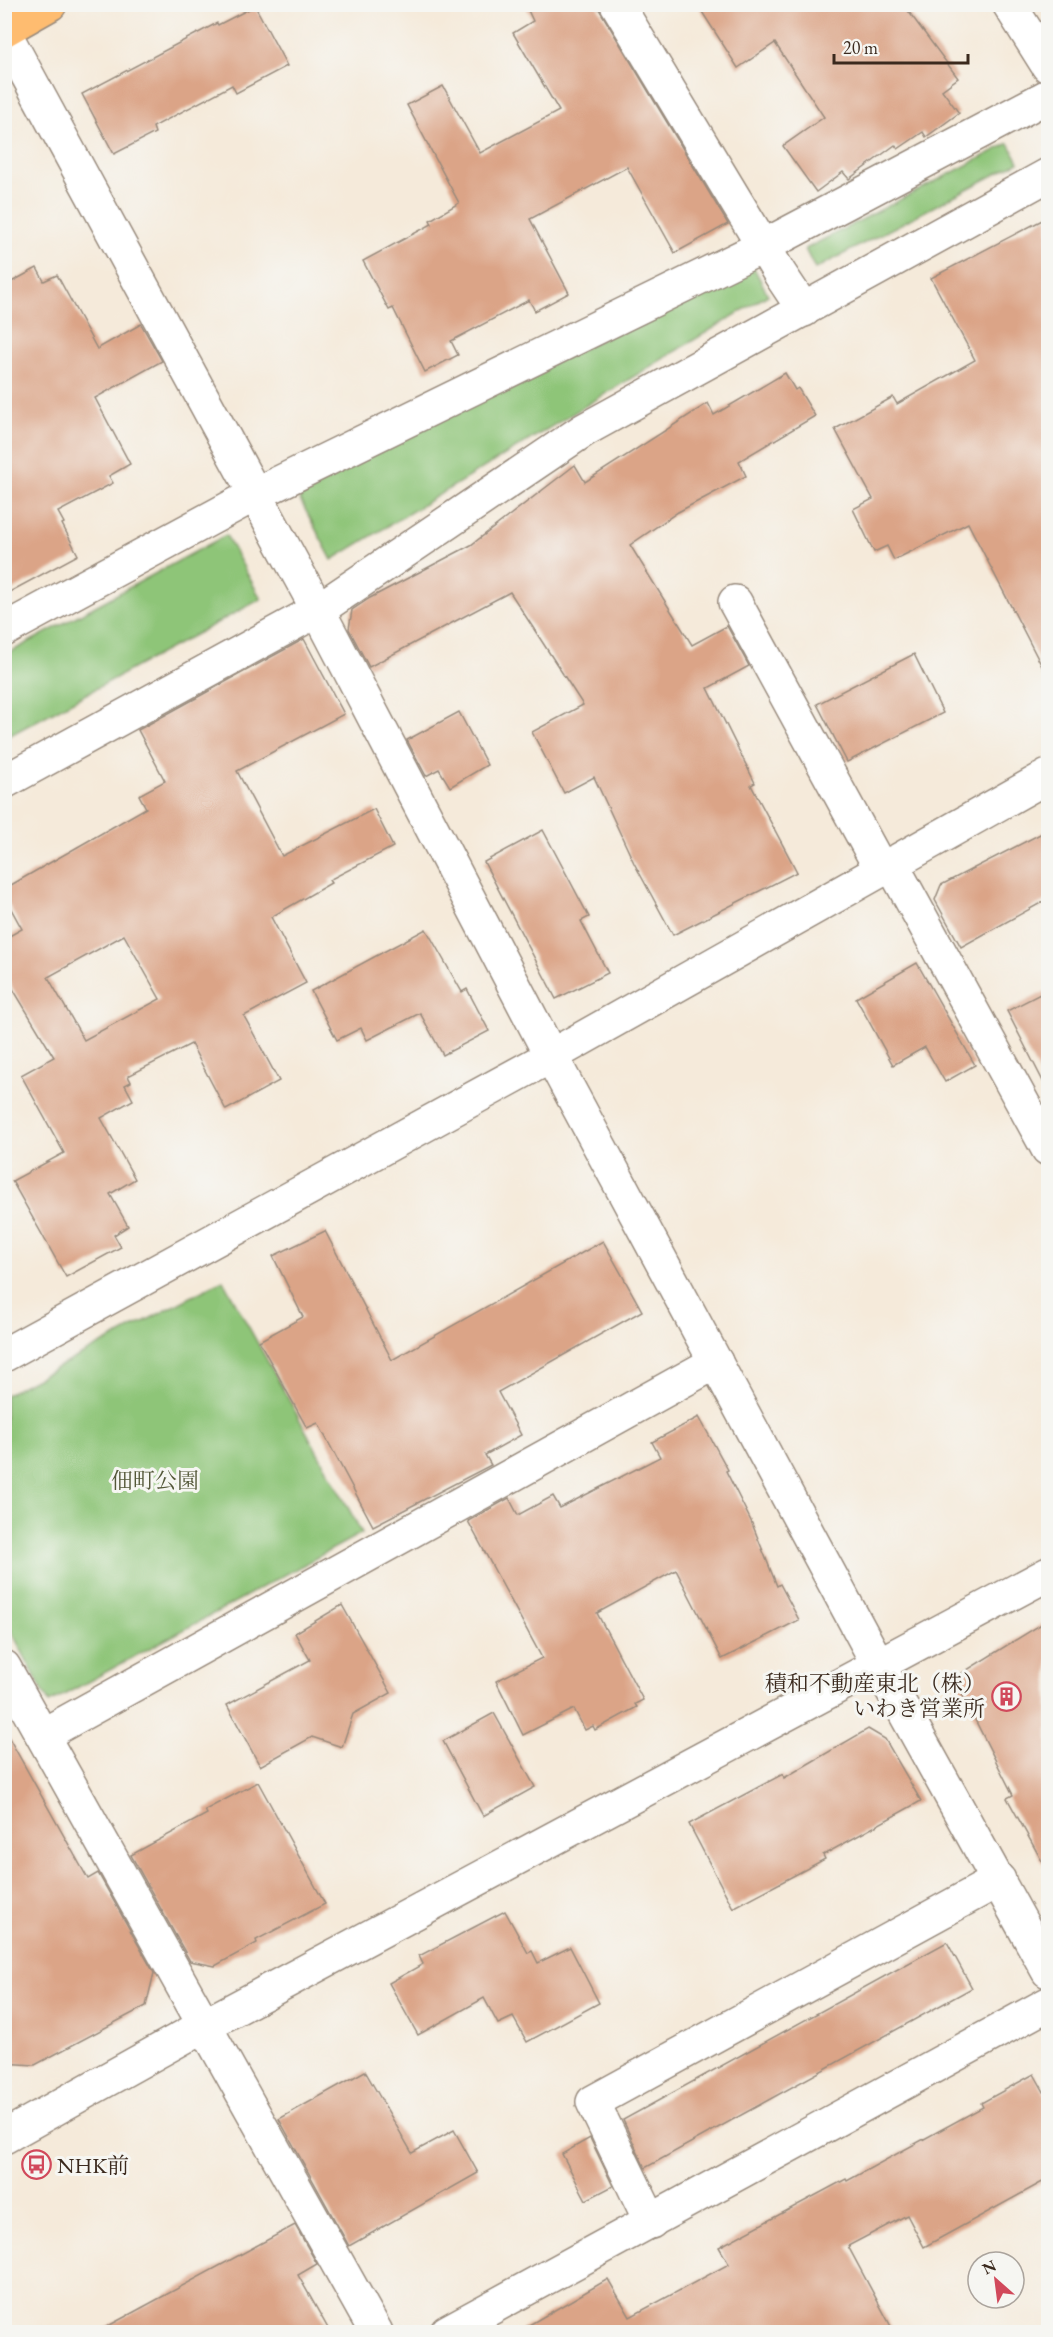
<svg xmlns="http://www.w3.org/2000/svg" width="1053" height="2337" viewBox="0 0 1053 2337" font-family="'EB Garamond','Noto Serif JP',serif">
  <style>
    .green { fill: #8ec578; stroke: #64784b; stroke-width: 1.5 }
    .building { fill: #dba487; fill-rule: evenodd }
    .lines { fill: none; stroke-linecap: round; stroke-linejoin: round }
    .minor-casing { stroke: #988a7c; stroke-width: 36 }
    .highway-casing { stroke: #988a7c; stroke-width: 36 }
    .minor { stroke: #fff; stroke-width: 33 }
    .highway { stroke: #febc70; stroke-width: 33 }
    .labels { text-anchor: middle; stroke-width: 6; stroke-linejoin: round; paint-order: stroke }
    .park-label { font-size: 22px; fill: #545839; stroke: #f6f6f2 }
    .poi-label { font-size: 22px; fill: #3b2a1e; stroke: #f6f6f2; text-anchor: end }
  </style>
  <rect width="100%" height="100%" fill="#f6f6f2"/>
  <filter id="ink" filterUnits="userSpaceOnUse"><feTurbulence type="fractalNoise" baseFrequency=".0167" numOctaves="2"/><feDisplacementMap in="SourceGraphic" scale="12" xChannelSelector="R" yChannelSelector="G"/><feConvolveMatrix kernelMatrix="1 2 1 2 8 2 1 2 1" color-interpolation-filters="sRGB"/></filter>
  <filter id="wash" filterUnits="userSpaceOnUse"><feTurbulence type="fractalNoise" baseFrequency=".008" numOctaves="4" result="noise"/><feDisplacementMap in="SourceGraphic" scale="24" xChannelSelector="R" yChannelSelector="G"/><feGaussianBlur stdDeviation="1.35" result="paint"/><feColorMatrix in="noise" values="0 0 0 0 0 0 0 0 0 0 0 0 0 0 0 0 0 1.4 0 .05"/><feComposite in="paint" operator="in"/></filter>
  <g filter="url(#wash)">
    <rect width="100%" height="100%" fill="#f5eada"/>
    <g class="green">
      <polygon points="1009,143 1019,162 815,269 805,249"/>
      <polygon points="752,264 768,295 332,560 296,492"/>
      <polygon points="226,535 261,599 5,738 5,655"/>
      <polygon points="223,1280 362,1533 49,1703 5,1619 5,1395"/>
    </g>
    <g id="blocks">
      <g class="building">
        <polygon points="525,4 596,4 728,224 675,253 627,167 530,219 569,293 535,311 529,300 451,341 458,355 425,372 393,308 389,310 363,261 432,224 430,220 459,203 407,105 443,86 480,153 559,111 513,33 533,21"/>
        <polygon points="697,4 903,4 958,78 942,90 959,113 926,137 923,132 898,149 895,145 849,179 843,172 816,192 783,146 824,117 775,43 738,68"/>
        <polygon points="255,6 287,66 236,93 232,85 153,127 155,133 114,154 82,94 217,23 218,25"/>
        <polygon points="1048,217 1048,678 968,523 894,560 887,546 874,552 853,509 873,499 835,429 893,397 897,404 975,360 931,278"/>
        <polygon points="37,268 44,281 57,275 97,349 141,324 162,361 95,398 130,464 109,476 113,483 58,512 64,523 62,524 78,555 4,595 4,286"/>
        <polygon points="785,373 795,390 798,388 815,416 739,461 746,476 678,512 630,545 692,645 727,626 749,666 708,688 755,783 751,785 797,872 673,935 634,863 594,777 564,793 532,732 583,705 510,592 369,667 349,629 352,610 370,598 471,545 575,465 585,482 708,403 714,415"/>
        <path d="M304 639 344 714 237 771 282 856 374 809 393 847 329 880 331 883 271 917 306 983 244 1016 279 1081 226 1110 191 1044 128 1076 131 1082 125 1085 133 1100 101 1118 135 1179 110 1194 128 1226 114 1235 121 1247 66 1277 12 1181 64 1153 21 1075 54 1057 4 974V939L22 929 4 896V889L146 808 139 795 165 781 138 730ZM124 935 160 999 84 1040 48 977Z"/>
        <polygon points="914,654 943,713 847,762 817,704"/>
        <polygon points="459,712 487,765 450,787 439,769 426,776 407,740"/>
        <polygon points="543,830 589,917 581,921 608,973 556,999 484,862"/>
        <polygon points="1048,830 1048,899 961,947 935,900 941,885"/>
        <polygon points="426,929 462,992 467,989 489,1031 443,1055 420,1013 367,1040 361,1028 337,1040 311,991"/>
        <polygon points="917,963 975,1065 945,1082 925,1047 893,1065 856,998"/>
        <polygon points="1048,990 1048,1091 1007,1011"/>
        <polygon points="325,1231 392,1360 603,1241 642,1311 498,1392 521,1435 485,1455 491,1465 373,1526 318,1423 307,1428 259,1341 303,1317 273,1256"/>
        <polygon points="699,1417 728,1470 726,1471 751,1521 777,1586 780,1584 799,1620 722,1659 676,1570 597,1613 643,1700 635,1704 637,1707 595,1730 593,1726 585,1730 574,1709 523,1735 496,1681 542,1658 468,1521 509,1498 518,1515 553,1496 560,1508 660,1457 652,1442"/>
        <polygon points="342,1605 391,1693 353,1714 342,1747 312,1737 260,1766 227,1705 310,1660 295,1633"/>
        <polygon points="1048,1620 1048,1872 1007,1798 1013,1795 954,1678"/>
        <polygon points="494,1713 535,1787 483,1816 443,1741"/>
        <polygon points="4,1729 88,1879 98,1873 154,1973 146,2006 35,2065 4,2063"/>
        <polygon points="868,1729 885,1739 921,1801 823,1855 825,1859 733,1908 689,1824 783,1774 784,1778"/>
        <polygon points="258,1782 325,1904 256,1940 257,1943 215,1966 190,1961 131,1855 207,1814 205,1810"/>
        <polygon points="505,1911 528,1953 532,1951 538,1963 570,1947 599,2003 527,2042 513,2017 498,2024 484,1998 418,2035 389,1983 423,1964 419,1956"/>
        <polygon points="947,1942 972,1988 645,2168 623,2120"/>
        <polygon points="365,2071 412,2153 454,2130 478,2173 349,2246 279,2119"/>
        <polygon points="1034,2074 1048,2099 1048,2179 924,2247 907,2215 848,2246 894,2332 517,2332 608,2279 630,2317 729,2264 719,2247 846,2179 847,2181 983,2107 981,2103"/>
        <polygon points="590,2138 613,2186 586,2200 562,2154"/>
        <polygon points="295,2225 317,2264 298,2275 330,2332 97,2332"/>
      </g>
    </g>
  </g>
  <g filter="url(#ink)">
    <use href="#blocks" fill-opacity="0" stroke="#988a7c" stroke-width="1.5"/>
    <g class="lines">
      <defs>
        <g id="minor">
          <polyline points="617,4 780,274 804,310"/>
          <polyline points="1009,4 1048,66"/>
          <polyline points="4,32 318,610 551,1056 879,1666 1048,1971"/>
          <polyline points="735,602 881,869"/>
          <polyline points="4,630 254,495 764,246 1048,96"/>
          <polyline points="4,782 318,610 584,430 1048,175"/>
          <polyline points="891,863 1048,1149"/>
          <polyline points="4,1355 551,1056 1048,776"/>
          <polyline points="4,1667 376,2332"/>
          <polyline points="43,1735 716,1362"/>
          <polyline points="4,2137 205,2025 1048,1574"/>
          <polyline points="651,2222 593,2102 999,1880"/>
          <polyline points="447,2332 1048,2004"/>
        </g>
        <polyline id="highway" points="4,30 50,4"/>
      </defs>
      <use href="#minor" class="minor-casing"/>
      <use href="#highway" class="highway-casing"/>
      <use href="#minor" class="minor"/>
      <use href="#highway" class="highway"/>
    </g>
  </g>
  <defs>
    <symbol id="building-ring" viewBox="-11 -11 22 22"><circle r="9.5" fill="#f6f6f2" stroke="#d1495b" stroke-width="1.5"/><path d="M-4-6H4V6H1V3H-1V6H-4ZM-2.5-4.3h1.7v1.8h-1.7ZM.8-4.3h1.7v1.8H.8ZM-2.5-1h1.7V.8h-1.7ZM.8-1h1.7V.8H.8Z" fill="#d1495b"/></symbol>
    <symbol id="bus-ring" viewBox="-11 -11 22 22"><circle r="9.5" fill="#f6f6f2" stroke="#d1495b" stroke-width="1.5"/><path d="M-5-6H5V4H4V6H2V4H-2V6H-4V4H-5ZM-3.5-4V0h7V-4ZM-3.5 1.2v1.5H-2V1.2ZM2 1.2v1.5H3.5V1.2Z" fill="#d1495b"/></symbol>
  </defs>
  <g fill-rule="evenodd">
    <use href="#building-ring" x="990" y="1680" width="33" height="33"/>
    <use href="#bus-ring" x="20" y="2148" width="33" height="33"/>
  </g>
  <g class="labels">
    <g class="park-label">
      <text x="155" y="1488">佃町公園</text>
    </g>
    <g class="poi-label">
      <text x="985" y="1691">積和不動産東北（株）<tspan x="985" dy="25">いわき営業所</tspan></text>
      <text x="57" y="2173" text-anchor="start">NHK前</text>
    </g>
  </g>
  <rect width="1053" height="2337" fill="none" stroke="#f6f6f2" stroke-width="24"/>
  <g transform="translate(996 2280) rotate(332)"><circle r="28" fill="#f6f6f2" stroke="#aba49d" stroke-width="1.5"/>
  <path d="M0-4.5L10 22L0 15L-10 22Z" fill="#d1495b"/>
  <text y="-9" font-size="16" font-weight="bold" text-anchor="middle" fill="#3b2a1e">N</text>
  </g>
  <path d="M834 54v9h134v-9" fill="none" stroke="#3b2a1e" stroke-width="3"/>
  <text x="843" y="54" font-size="18" fill="#3b2a1e" stroke="#f6f6f2" stroke-width="4.5" paint-order="stroke">20 m</text>
</svg>
